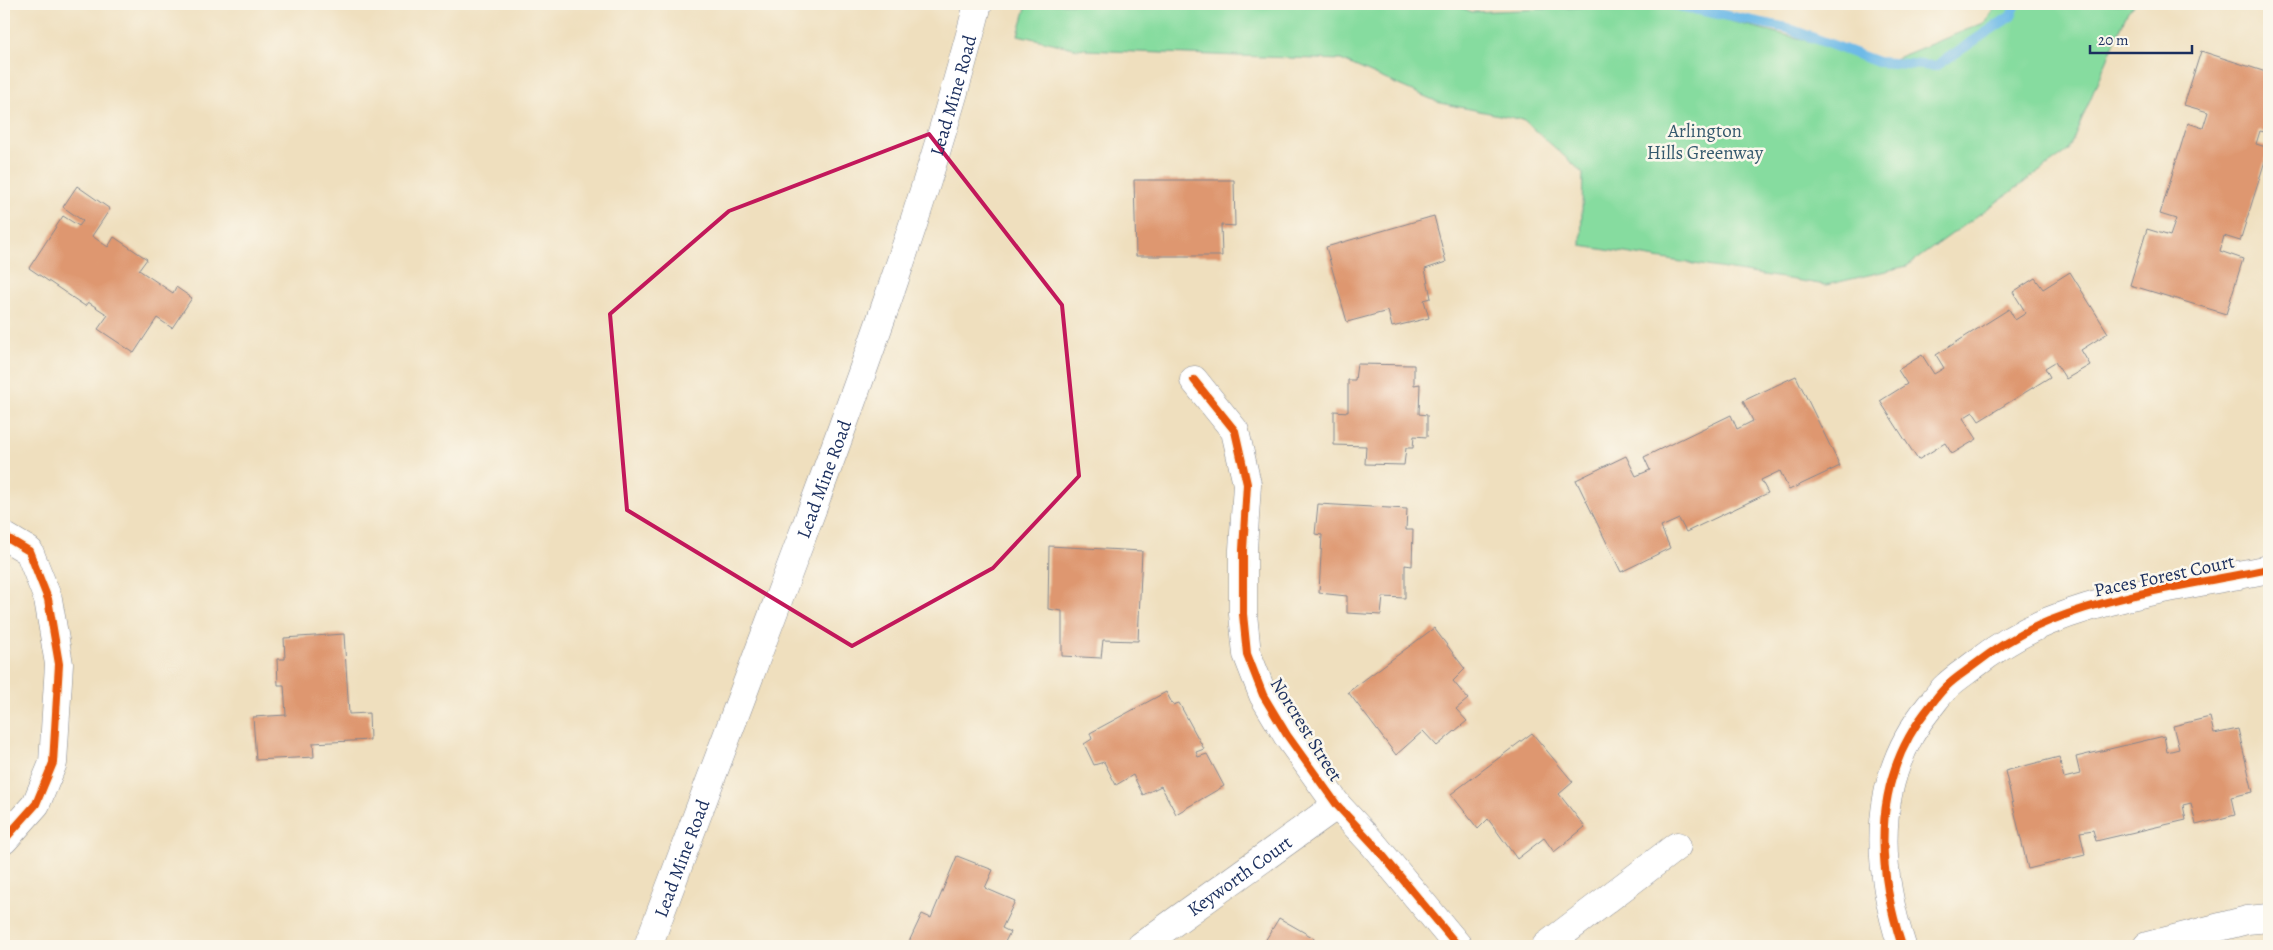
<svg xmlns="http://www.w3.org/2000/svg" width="2273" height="950" viewBox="0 0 2273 950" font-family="Alegreya,serif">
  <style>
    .green { fill: #86dc9f; stroke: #50867e }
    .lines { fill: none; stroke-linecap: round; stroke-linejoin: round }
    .stream { stroke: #6dbae7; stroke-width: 10 }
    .building { fill: #de976f }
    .minor-casing { stroke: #85878e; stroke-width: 29 }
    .secondary-casing { stroke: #85878e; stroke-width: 29 }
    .primary-casing { stroke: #85878e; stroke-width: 29 }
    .minor { stroke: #fff; stroke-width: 28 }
    .secondary { stroke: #fff; stroke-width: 28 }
    .primary { stroke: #fff; stroke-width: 28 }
    .cycleway-casing { stroke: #fbf7ec; stroke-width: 11 }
    .cycleway { stroke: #e8590c; stroke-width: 8 }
    .marked { fill: none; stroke: #c2185b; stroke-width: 4; stroke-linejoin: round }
    .labels { text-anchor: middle; stroke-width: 5; stroke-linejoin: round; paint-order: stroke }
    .street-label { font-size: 19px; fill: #1b2f5e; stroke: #fbf7ec }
    .park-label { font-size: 19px; fill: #365a6e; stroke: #fbf7ec }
  </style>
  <rect width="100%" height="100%" fill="#fbf7ec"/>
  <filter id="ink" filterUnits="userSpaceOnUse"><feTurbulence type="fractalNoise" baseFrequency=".02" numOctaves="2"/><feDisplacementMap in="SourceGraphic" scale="10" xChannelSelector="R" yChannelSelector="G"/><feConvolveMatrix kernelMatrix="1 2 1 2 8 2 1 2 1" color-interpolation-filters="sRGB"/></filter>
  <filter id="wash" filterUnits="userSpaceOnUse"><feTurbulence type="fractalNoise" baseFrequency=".0096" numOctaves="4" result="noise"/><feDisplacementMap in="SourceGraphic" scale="20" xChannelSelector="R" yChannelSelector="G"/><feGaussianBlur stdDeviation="1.12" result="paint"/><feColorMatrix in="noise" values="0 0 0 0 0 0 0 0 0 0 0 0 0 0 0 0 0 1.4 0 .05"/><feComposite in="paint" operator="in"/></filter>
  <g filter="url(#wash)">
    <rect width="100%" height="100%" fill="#efdfbe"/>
    <polygon class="green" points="1027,4 1453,4 1472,12 1662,4 1889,61 1986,22 1997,4 2136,4 2128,11 2068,151 1907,266 1826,285 1581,246 1583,173 1524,120 1440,103 1341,60 1086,50 1086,48 1078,49 1018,35"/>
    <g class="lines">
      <polyline class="stream" points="1669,4 1787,28 1878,62 1936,66 2011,16 2016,4"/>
    </g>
    <g id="blocks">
      <g class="building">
        <polygon points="2201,51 2269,73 2269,133 2260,131 2256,144 2269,148 2240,241 2224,236 2220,251 2243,259 2226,314 2130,285 2147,229 2170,236 2176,219 2160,214 2188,123 2203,128 2208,112 2184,105"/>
        <polygon points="1134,180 1234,180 1235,226 1221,225 1222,256 1136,256"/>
        <polygon points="77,186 110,209 92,236 108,247 114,237 147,259 139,270 173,293 176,287 192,298 172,328 157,318 134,353 98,329 108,315 88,302 85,306 29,268 63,216 79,226 83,221 63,207"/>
        <polygon points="1434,216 1446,262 1425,269 1431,298 1424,300 1429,318 1392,327 1388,311 1347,322 1326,247"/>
        <polygon points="2070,272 2108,333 2081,350 2090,365 2066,379 2055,362 2045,368 2050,377 1979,421 1973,412 1963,418 1977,439 1952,454 1945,443 1918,460 1880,401 1907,384 1898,370 1922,355 1934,374 1944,368 1936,355 2009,309 2015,320 2026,313 2013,292 2035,278 2043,289"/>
        <polygon points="1357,364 1414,365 1414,385 1420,384 1419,414 1427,415 1427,437 1414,436 1413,448 1406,448 1404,465 1365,464 1366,446 1334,445 1334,411 1348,412 1348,380 1355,380"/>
        <polygon points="1796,376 1840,466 1789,490 1780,471 1761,480 1768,493 1686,532 1679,519 1661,527 1670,548 1621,572 1576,480 1626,456 1636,476 1650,470 1644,457 1731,415 1737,429 1753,421 1743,401"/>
        <polygon points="1318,504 1407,509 1406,530 1413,530 1412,566 1405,565 1405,598 1383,597 1381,615 1347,613 1347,596 1319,593 1322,535 1315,534"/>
        <polygon points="1049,546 1142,551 1138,641 1103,640 1101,658 1062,656 1062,611 1048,609"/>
        <polygon points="1434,628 1465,669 1453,681 1468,699 1456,709 1467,721 1437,746 1423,731 1396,755 1348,692"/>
        <polygon points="344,634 349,714 369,713 370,740 313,743 314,757 256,760 253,717 286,715 284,685 278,685 277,659 285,659 284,638"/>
        <polygon points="1166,692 1173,705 1179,703 1204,749 1196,752 1198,757 1207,754 1224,786 1176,814 1161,786 1143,795 1133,775 1116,785 1104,762 1094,765 1084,744 1092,739 1090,733"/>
        <polygon points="2210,717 2214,734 2238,729 2253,792 2231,797 2235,815 2196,825 2191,803 2183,805 2186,820 2096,841 2093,830 2080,832 2085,855 2028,869 2005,771 2059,757 2064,778 2080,774 2076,757 2164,736 2167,752 2179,749 2173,726"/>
        <polygon points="1532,733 1573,782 1559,794 1585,827 1554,852 1544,838 1517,859 1488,819 1478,829 1451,794"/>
        <polygon points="957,856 993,870 985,888 1015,901 1002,928 1010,932 1003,946 907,946 922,914 931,918"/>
        <polygon points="1279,918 1314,938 1310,946 1262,946"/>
      </g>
    </g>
  </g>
  <g filter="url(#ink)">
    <use href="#blocks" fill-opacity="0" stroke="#85878e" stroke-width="1"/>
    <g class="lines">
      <defs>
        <g id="minor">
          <polyline points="1194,380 1235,431 1247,484 1243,550 1243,614 1247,654 1263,695 1287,735 1337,805 1374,845 1458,946"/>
          <polyline points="4,536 29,551 48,599 59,664 53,763 36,804 4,840"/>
          <path id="s1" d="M1141 946 1337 805"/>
          <polyline points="1546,946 1677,846"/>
          <path d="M1902 946C1875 863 1872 777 1930 706 1935 700 1940 692 1947 686 1955 678 1965 672 1974 665 1996 648 2022 632 2049 621 2119 593 2196 584 2269 569"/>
        </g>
        <g id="secondary">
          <path id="s2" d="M648 946C699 812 749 677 800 542 866 365 931 187 978 4"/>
        </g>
        <polyline id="primary" points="2147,946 2247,920 2269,918"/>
      </defs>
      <use href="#minor" class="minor-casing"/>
      <use href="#secondary" class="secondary-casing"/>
      <use href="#primary" class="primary-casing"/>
      <use href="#minor" class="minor"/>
      <use href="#secondary" class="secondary"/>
      <use href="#primary" class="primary"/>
      <defs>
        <g id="cycleway">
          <polyline points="1194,380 1235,431 1247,484 1243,550 1243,614 1247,654 1263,695 1287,735 1337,805 1374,845 1458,946"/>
          <polyline points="4,536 29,551 48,599 59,664 53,763 36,804 4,840"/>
          <path d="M1902 946C1875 863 1872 777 1930 706 1935 700 1940 692 1947 686 1955 678 1965 672 1974 665 1996 648 2022 632 2049 621 2119 593 2196 584 2269 569"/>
        </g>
      </defs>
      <use href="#cycleway" class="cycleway-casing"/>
      <use href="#cycleway" class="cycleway"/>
    </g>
  </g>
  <path class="marked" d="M929 134 1062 305 1079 476 993 568 852 646 627 510 610 314 729 211Z"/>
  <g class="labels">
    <g class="street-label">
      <text dy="7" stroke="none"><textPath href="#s2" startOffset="904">Lead Mine Road</textPath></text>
      <text dy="7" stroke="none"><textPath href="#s2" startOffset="499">Lead Mine Road</textPath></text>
      <text transform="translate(2164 575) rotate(-12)" y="7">Paces Forest Court</text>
      <text transform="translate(1307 729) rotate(58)" y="7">Norcrest Street</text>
      <text dy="7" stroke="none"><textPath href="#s2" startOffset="94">Lead Mine Road</textPath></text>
      <text dy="7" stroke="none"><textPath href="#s1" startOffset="121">Keyworth Court</textPath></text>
    </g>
    <g class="park-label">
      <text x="1705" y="137">Arlington<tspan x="1705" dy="22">Hills Greenway</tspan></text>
    </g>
  </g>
  <rect width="2273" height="950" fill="none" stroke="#fbf7ec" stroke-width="20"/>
  <path d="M2090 45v8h102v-8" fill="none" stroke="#1b2f5e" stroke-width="2.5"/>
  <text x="2098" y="45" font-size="15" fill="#1b2f5e" stroke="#fbf7ec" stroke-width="4" paint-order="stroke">20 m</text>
</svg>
